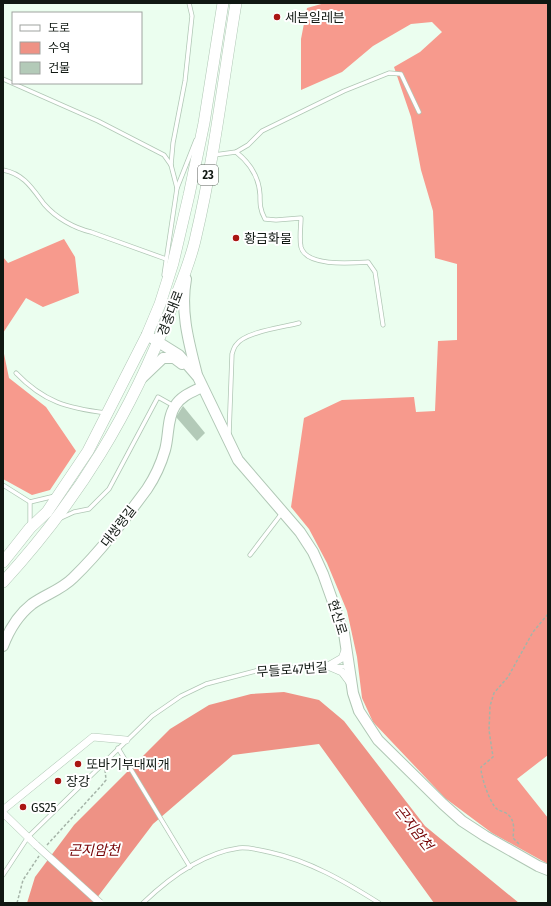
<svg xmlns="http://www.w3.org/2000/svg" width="551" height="906" viewBox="0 0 551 906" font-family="'Fira Sans Condensed','Noto Sans KR',sans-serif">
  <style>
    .forest { fill: #f79a8d }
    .water { fill: #ee9285 }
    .building { fill: #b3cab8 }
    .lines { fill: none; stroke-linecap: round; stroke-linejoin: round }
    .lane-casing { stroke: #b0c7b5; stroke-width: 5 }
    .street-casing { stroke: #b0c7b5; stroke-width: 8 }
    .secondary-casing { stroke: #b0c7b5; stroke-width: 12 }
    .primary-casing { stroke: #b0c7b5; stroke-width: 12 }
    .path { stroke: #a5b4a8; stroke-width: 1.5; stroke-dasharray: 3 2; stroke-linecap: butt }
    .lane { stroke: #fff; stroke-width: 3.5 }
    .street { stroke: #fff; stroke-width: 7 }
    .secondary { stroke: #fff; stroke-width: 10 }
    .primary { stroke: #fff; stroke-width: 11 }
    .street-bridge-casing { stroke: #b0c7b5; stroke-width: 8; stroke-linecap: butt }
    .street-bridge { stroke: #fff; stroke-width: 7 }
    .poi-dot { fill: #a91612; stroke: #fff; stroke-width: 1.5 }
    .labels { text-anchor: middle; stroke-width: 4; stroke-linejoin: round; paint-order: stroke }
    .shield { fill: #fff; stroke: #585d59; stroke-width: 1 }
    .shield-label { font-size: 12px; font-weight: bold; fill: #101812 }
    .poi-label { font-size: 13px; fill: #101812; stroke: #fff; text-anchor: start }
    .street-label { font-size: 13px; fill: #101812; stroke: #fff }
    .water-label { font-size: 14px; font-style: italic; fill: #750103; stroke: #fff }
  </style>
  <rect width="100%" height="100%" fill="#ebfeef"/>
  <g class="forest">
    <polygon points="325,3 548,3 548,755 517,779 548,818 548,864 492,833 445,798 373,722 362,698 357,657 347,611 327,563 309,529 291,507 304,418 342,400 414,397 416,412 435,411 438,341 457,340 457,264 435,258 433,211 421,170 411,117 394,67 420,52 442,32 432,22 411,24 373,46 342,72 301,90 301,39 307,8"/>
    <polygon points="64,239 75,257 79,293 43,307 26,298 3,333 3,257 8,263"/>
    <polygon points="3,349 9,378 46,407 76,451 50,490 32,495 3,479 3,423 4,420 3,417"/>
  </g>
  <polygon class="water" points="284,692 319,700 344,721 425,826 519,903 434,903 319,744 233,755 153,824 93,903 27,903 35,877 74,825 170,729 209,705 251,694"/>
  <polygon class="building" points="183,406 205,433 197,441 176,417"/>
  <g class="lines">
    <defs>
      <g id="lane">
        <polyline points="3,79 98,121 164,155 171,165 177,188"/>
        <path d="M236 152C250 163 259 176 260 195 260 204 260 210 265 219L276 220 301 218C301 226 299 238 301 247 306 267 352 263 368 262L375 272 383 325"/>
        <polyline points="214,155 236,152 248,145 262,131 344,91 389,73 401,74 419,112"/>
        <polyline points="171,165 173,143 185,81 192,16 189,3"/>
        <path d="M3 170C24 174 32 188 44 204 56 218 74 228 91 232L166 259"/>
        <polyline points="164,275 177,188 196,140"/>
        <path d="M16 373C44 402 67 408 106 413"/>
        <path d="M229 435 232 354C233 351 234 347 236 345 244 332 284 327 299 323"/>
        <polyline points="3,485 30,502 55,496"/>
        <polyline points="30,502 30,524"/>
        <polyline points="61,518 74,512 89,509 109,489 158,397 174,406"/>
        <polyline points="250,555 282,513"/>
        <polyline points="118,748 190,867"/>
        <polyline points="3,875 28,837 152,716 181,696 206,684 263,669 328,666 347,667"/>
        <path d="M143 903C169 878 203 853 239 848 249 847 260 850 269 852 310 861 344 881 379 903"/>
      </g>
      <g id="street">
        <polyline points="328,666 342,672 351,684"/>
        <polyline points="328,666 342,658 346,648"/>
        <polyline points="3,810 93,737 126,740"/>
        <polyline points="3,813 36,845"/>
      </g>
      <g id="secondary">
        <path d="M186 279C180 312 189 343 197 375"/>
        <polyline points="147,335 179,355 198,377 238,460 300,532 313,552 323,574 344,633 353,693 359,711 378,740 443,804 462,821 485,836 538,866 548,870"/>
        <polyline points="142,378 163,358 174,358 182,364"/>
        <path d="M3 646C9 630 18 615 32 604 46 594 61 590 73 578 101 551 124 520 147 489 155 477 161 464 165 450 169 436 167 418 175 406 181 396 192 392 202 387"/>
      </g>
      <g id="primary">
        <polyline points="3,562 30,528 47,512 88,451 147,335 160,304 173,263 189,195 204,123 223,3"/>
        <path d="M3 582C79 499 131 413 171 309 180 285 191 261 196 236 214 160 223 81 236 3"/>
      </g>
    </defs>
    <use href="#lane" class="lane-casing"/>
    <use href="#street" class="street-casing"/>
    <use href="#secondary" class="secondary-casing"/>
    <use href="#primary" class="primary-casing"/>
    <g class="path">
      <path d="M519 844 513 838C514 828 515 819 506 813 503 811 499 811 497 809 490 804 480 774 481 767L493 757 489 730 490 706 494 693 508 677 533 632 548 614"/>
      <polyline points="47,845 102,785 106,780 105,769"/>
      <polyline points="17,903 23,880 39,856"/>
    </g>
    <use href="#lane" class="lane"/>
    <use href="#street" class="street"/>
    <use href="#secondary" class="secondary"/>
    <use href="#primary" class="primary"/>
    <defs>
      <polyline id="street-bridge" points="36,845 100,903"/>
    </defs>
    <use href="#street-bridge" class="street-bridge-casing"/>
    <use href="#street-bridge" class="street-bridge"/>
  </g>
  <g class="poi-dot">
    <circle cx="277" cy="17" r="4"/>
    <circle cx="236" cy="238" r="4"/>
    <circle cx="78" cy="764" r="4"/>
    <circle cx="58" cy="781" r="4"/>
    <circle cx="23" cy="807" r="4"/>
  </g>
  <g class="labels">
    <rect class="shield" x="198" y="165" width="20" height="20" rx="3"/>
    <g class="shield-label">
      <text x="208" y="179">23</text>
    </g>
    <g class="poi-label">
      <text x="285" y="22">세븐일레븐</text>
      <text x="244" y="243">황금화물</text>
      <text x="86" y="769">또바기부대찌개</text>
      <text x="66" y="786">장강</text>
      <text x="31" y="812">GS25</text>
    </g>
    <g class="street-label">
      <text transform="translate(170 313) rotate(-69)" y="5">경충대로</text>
      <text transform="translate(118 526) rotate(-52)" y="5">대쌍령길</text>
      <text transform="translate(338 617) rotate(73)" y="5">현산로</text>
      <text transform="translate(292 669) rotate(-4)" y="5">무들로47번길</text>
    </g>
    <g class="water-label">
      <text transform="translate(414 828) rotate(52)" y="5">곤지암천</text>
      <text x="94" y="855">곤지암천</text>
    </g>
  </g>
  <rect width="551" height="906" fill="none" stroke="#101812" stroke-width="8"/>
  <rect x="12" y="12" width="130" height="72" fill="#ffffff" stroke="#9fa3a0"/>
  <rect x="20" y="25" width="20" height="6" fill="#ffffff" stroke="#9fa3a0"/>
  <text x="48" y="32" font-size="12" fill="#101812">도로</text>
  <rect x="20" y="42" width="20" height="12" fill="#ee9285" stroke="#9fa3a0"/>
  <text x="48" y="52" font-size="12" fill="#101812">수역</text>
  <rect x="20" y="62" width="20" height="12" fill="#b3cab8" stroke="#9fa3a0"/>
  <text x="48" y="72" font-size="12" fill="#101812">건물</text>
</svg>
